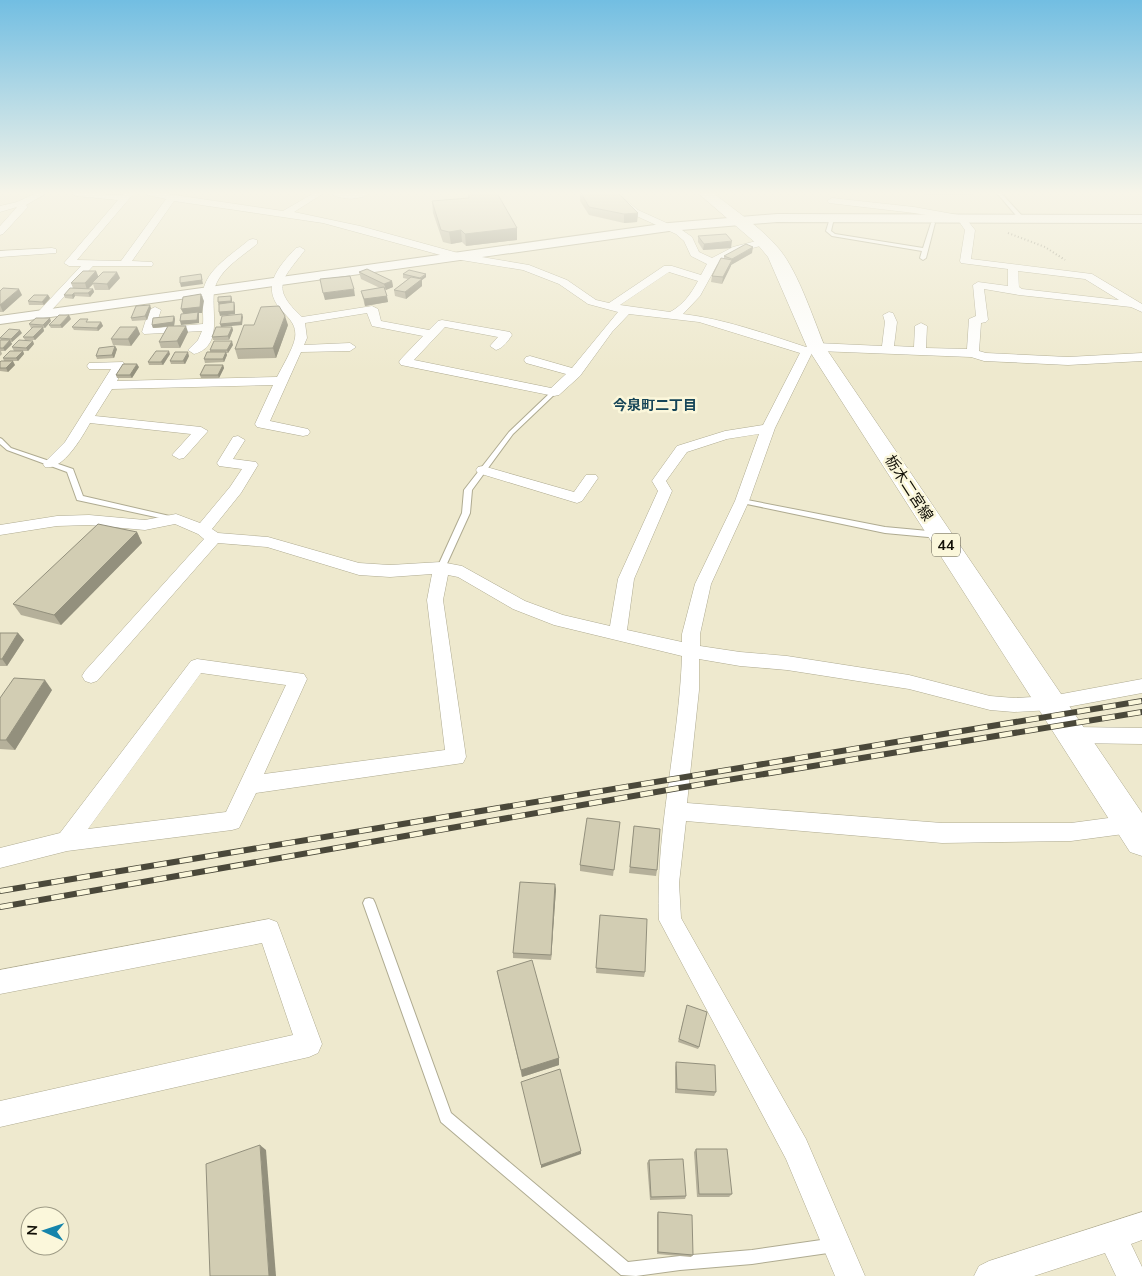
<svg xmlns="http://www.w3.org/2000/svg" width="1142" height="1276" viewBox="0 0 1142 1276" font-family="Mulish,'Noto Sans JP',sans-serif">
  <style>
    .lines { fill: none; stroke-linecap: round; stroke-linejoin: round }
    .service-casing { stroke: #afab91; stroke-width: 2 }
    .minor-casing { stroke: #afab91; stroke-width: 1 }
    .tertiary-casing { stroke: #afab91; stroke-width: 2 }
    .primary-casing { stroke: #afab91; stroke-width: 1 }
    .path { stroke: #979380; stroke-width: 2; stroke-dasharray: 1 2.5; stroke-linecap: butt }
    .service { fill: #fff; fill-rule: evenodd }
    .minor { fill: #fff; fill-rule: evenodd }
    .tertiary { fill: #fff; fill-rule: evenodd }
    .primary { fill: #fff; fill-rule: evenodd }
    .rail-casing { stroke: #4a483a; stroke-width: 6 }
    .rail { stroke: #fbf7db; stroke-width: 4.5; stroke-dasharray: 13; stroke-linecap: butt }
    .wall { fill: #b5b09a }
    .shaded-wall { fill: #93907d }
    .building { fill: #d2cdb3; stroke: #93907d }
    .labels { text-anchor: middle; stroke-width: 5; stroke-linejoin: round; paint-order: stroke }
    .far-neighbourhood-label { font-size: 14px; font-weight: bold; fill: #164558; stroke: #fbf7db }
    .shield { fill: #fbf7db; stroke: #585547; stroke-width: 1 }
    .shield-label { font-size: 14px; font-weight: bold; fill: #121007 }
    .street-label { font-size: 15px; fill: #121007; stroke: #fbf7db }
  </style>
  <rect width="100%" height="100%" fill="#eee9ce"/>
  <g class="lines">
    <defs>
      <g id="service">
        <polygon points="997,193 1001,193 1024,218 1024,220 1020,220"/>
        <polygon points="832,217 834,218 831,231 835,234 923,248 931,223 933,222 935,223 926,258 923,260 920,258 922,251 832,236 826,231 830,218"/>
        <polygon points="554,390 556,391 556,393 513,434 472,490 470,513 445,568 444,570 438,570 437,568 462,513 464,490 509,432 552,391"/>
        <polygon points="0,438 2,439 11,448 73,469 83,496 174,517 178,519 174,521 77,500 67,472 7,450 0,444"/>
        <polygon points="739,499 742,499 885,527 939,532 943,535 939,538 885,533 742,503 738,501"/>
        <polygon points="369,898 373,899 375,903 451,1113 628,1262 680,1256 752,1250 835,1238 840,1240 842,1245 840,1250 835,1252 752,1264 680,1270 636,1276 621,1275 441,1122 363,903 365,899"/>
      </g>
      <g id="minor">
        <polygon points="36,193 47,193 26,205 28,207 26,209 3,234 0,235 0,226 17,207 0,212 0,206 17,202"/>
        <path d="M72 193 122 195 124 193H134L77 260 121 261 166 199 147 195 146 193H161L283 211 314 193H324L294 212 360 226 458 253 529 265 567 280 596 300 609 303 664 266H672L701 275 707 264 691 256 684 241 676 234 632 214 607 193H617L638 210 682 230 692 237 699 252 712 258 733 247 764 239 768 240V244L741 251 722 261 717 265 700 296 683 314C725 319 766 334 806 347L816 343 882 346 885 322 883 315 889 312 893 313 897 322 894 346 914 347 915 326 921 323 927 326 926 348 967 349 969 319 976 316 973 285 978 282 1008 286V269L961 263 960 261 965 230 958 220 914 213 829 203 827 201 832 198 914 207 964 216 975 230 971 259 1092 274 1142 304V312L1131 307 1019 295 984 289 988 320 986 322 981 323 979 351 986 353 1068 357 1142 353V361L1068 365 984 361 971 357 818 351 812 353 775 428 749 501 711 584 700 634V646L740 652 787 656 909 675 990 696 1014 698 1051 696 1142 679V693L1051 710 1014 712 990 710 909 689 787 670 740 666 699 659V690L687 803 942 823H1071L1131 815 1138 817 1141 824 1138 831 1131 833 1071 841 942 843 686 821 679 883 681 918 806 1139 865 1276H835L786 1159 659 920C655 832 679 744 682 656L554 625 513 609 458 577 448 575 443 600 466 757 463 763 256 793 239 828 232 830 67 851 0 868V848L60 833 191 661 197 659 304 674 307 679 264 774 445 750 427 600 432 574 390 577 359 575 267 547 218 543 97 681 91 683 85 681 82 676 85 671 204 539 198 534 175 524 145 530 89 525 57 526 0 535V525L57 516 89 515 145 520 176 514 200 523 230 487 242 469 219 466 217 463 233 437 238 436 245 440 233 459 256 462 258 465 241 493 212 529 218 533 268 537 359 563 390 565 441 562 462 566 525 601 563 615 610 626 618 579 658 491 652 481 654 478 677 446 725 431 763 425 800 353 699 322 629 314 612 332 580 376 559 395 554 396 401 365 399 362 401 359 423 336 372 326 367 313 305 323 307 338 304 345 350 343 356 347 350 351 301 352 270 421 308 429 310 432 308 435 303 436 257 427 255 424 273 385 112 389 95 416 201 427 208 431 184 458 179 459 172 455 191 434 90 423C82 437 63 471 45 467L43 464 65 442 111 369H89L87 366 89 363 123 362 125 365 117 381 277 377C282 367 293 349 295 338 297 326 290 319 282 311 260 287 278 267 296 248L300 247 305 250C283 279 269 287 302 317L372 306 378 309 381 321 429 330 438 321 442 320 510 332 512 335C508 341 503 348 496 350L490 346 498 337 445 327 414 360 551 388 566 374 526 363 524 360 526 357 530 356 572 368 618 312 588 304 559 284 523 270 455 259 323 223 174 201 132 261 152 262 153 264 152 266H93L46 316H38L36 314 38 312 81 266H69L64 263 118 200 76 196ZM1018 271 1085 279 1119 300 1022 289 1019 287ZM669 272 698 281C691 294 683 305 670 312L620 305ZM759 434 735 501 695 584 682 634V642L627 630 634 579 672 491 666 481 687 452 727 439ZM201 673 286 685 226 812 88 829Z"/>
        <path d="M330 193H369C361 201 339 200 330 193Z"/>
        <path d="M253 239 257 240V244C244 255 225 266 217 282 206 302 228 345 194 354L188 350 198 340 202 331 144 334 142 332 149 310 155 307 161 310 155 328 203 324C204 313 201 303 203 292 206 269 233 254 249 240Z"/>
        <polygon points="52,248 56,249 56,253 0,257 0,251"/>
        <polygon points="483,466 574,492 586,475 596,475 598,478 582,501 577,503 478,473 476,470 478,467"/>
        <polygon points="1072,727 1142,728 1142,744 1072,743 1065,741 1062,735 1065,729"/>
        <polygon points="269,919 277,922 280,930 322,1044 318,1053 309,1057 0,1127 0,1101 293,1035 262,943 0,994 0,970"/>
        <polygon points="1142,1212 1142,1240 1131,1244 1142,1267 1142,1276 1116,1276 1105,1253 1034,1276 974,1276 979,1266 989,1261"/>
      </g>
      <polygon id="tertiary" points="777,214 1142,215 1142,223 777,222 669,231 0,324 0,316 669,223"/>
      <path id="primary" d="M698 193H713C736 211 762 228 780 250 799 274 813 318 825 347L1142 813V856L1130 852 807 347 768 257 758 245Z"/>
    </defs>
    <use href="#service" class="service-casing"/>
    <use href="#minor" class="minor-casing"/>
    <use href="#tertiary" class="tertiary-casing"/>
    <use href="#primary" class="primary-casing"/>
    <polyline class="path" points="1008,233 1045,247 1065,260"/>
    <use href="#service" class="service"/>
    <use href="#minor" class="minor"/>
    <use href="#tertiary" class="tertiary"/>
    <use href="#primary" class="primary"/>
    <defs>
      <g id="rail">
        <polyline points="0,891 1142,701"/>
        <polyline points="0,907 679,788 1142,712"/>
      </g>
    </defs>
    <use href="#rail" class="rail-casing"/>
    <use href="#rail" class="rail"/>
  </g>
  <g class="wall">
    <polygon points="468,193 517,228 517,240 466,246 462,242 451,244 443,242 433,213 432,201 468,198"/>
    <polygon points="580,193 638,213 637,222 624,223 589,215 580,201"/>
    <polygon points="925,193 973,193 972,195 926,195"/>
    <polygon points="698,236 731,248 703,250 698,242"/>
    <polygon points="752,253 731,265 722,284 711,282 712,276 724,259 724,256"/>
    <polygon points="96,271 98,277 120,278 109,290 95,290 93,284 88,289 93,289 94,292 90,297 75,296 73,299 65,298 64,295 73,288 71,283"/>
    <polygon points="359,272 392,281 393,287 385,290 388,302 365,306 361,291 380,288 361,279"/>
    <polygon points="403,274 426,277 422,280 422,286 406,299 395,296 394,290 408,279 403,278"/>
    <polygon points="0,291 22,295 3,312 0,312"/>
    <polygon points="48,295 50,298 44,305 29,305 28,301"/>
    <polygon points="151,308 147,320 132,321 131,318"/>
    <polygon points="174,316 175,319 174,326 188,332 180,348 161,348 159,342 168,326 153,328 152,325"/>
    <polygon points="71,319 62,328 51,328 49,325"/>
    <polygon points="51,321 45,328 43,328 44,331 35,340 25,340 23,337 32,328 31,328 29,324"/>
    <polygon points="89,322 101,322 103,326 98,331 74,330 72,327"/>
    <polygon points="288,325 276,358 238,359 235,349"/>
    <polygon points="137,327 140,334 131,346 113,345 111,339"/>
    <polygon points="232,327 233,330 229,340 213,340 212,337"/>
    <polygon points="22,333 12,342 11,342 12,344 5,351 1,351 2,354 0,356 0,340 1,340 0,338"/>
    <polygon points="34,344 28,351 14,351 12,347"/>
    <polygon points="233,345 228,353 226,353 227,355 224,362 205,363 204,359 210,352 210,350"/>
    <polygon points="117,349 114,358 97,359 96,356"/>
    <polygon points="23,351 24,354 18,361 6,361 15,365 8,372 0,371 0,362 4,361 3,358"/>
    <polygon points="170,354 163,365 149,365 148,362"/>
    <polygon points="189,356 185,364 171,364 170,361"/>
    <polygon points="223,365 224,368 219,378 201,378 200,375"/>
    <polygon points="139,367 132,378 117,378 116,375"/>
    <polygon points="137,532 142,543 61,625 21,615 13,604"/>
    <polygon points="0,633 18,633 24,640 7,666 0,666"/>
    <polygon points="52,690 15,750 0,749 0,698"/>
    <polygon points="620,822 613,876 580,871 580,865"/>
    <polygon points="634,826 657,870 656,876 629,873"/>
    <polygon points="556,889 551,960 513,958 513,953"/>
    <polygon points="600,915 645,972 644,977 596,973"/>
    <polygon points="497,971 559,1058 559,1065 522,1077"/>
    <polygon points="687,1005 699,1047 698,1049 678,1042"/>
    <polygon points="676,1062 716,1092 714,1096 675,1093 675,1067"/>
    <polygon points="696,1149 732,1194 729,1197 697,1197 694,1152"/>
    <polygon points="649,1160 686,1196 685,1199 650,1200 647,1163"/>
    <polygon points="658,1212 693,1255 691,1257 657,1254 657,1215"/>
  </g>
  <g class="shaded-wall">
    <polygon points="638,213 637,222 624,223 624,214"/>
    <polygon points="517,228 517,240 466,246 465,234"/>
    <polygon points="461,230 462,242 451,244 449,232"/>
    <polygon points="732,241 731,248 703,250 704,244"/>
    <polygon points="753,247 752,253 731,265 732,259"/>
    <polygon points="732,260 731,266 722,284 723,277"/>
    <polygon points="96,271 99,278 87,290 85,283"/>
    <polygon points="117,272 120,278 109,290 107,284"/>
    <polygon points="201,274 203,284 181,287 180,283"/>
    <polygon points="426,274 426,277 422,280 422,286 406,299 405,292"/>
    <polygon points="392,281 393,287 386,290 384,284"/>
    <polygon points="19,289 22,295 3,312 0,305"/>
    <polygon points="93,289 94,292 90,297 88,293"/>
    <polygon points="354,289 355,296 325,300 323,293"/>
    <polygon points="74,293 75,296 73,299 72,295"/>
    <polygon points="201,294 204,301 202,313 199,313 199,323 181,325 180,321 184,315 181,309"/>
    <polygon points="48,295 50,298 44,305 42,302"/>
    <polygon points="231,296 232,299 232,304 219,306 218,302"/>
    <polygon points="387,296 388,302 365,306 364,299"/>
    <polygon points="234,302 235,306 235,314 220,316 219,312"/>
    <polygon points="150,305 151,308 147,320 145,316"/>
    <polygon points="242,314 243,317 242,325 221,327 220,324"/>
    <polygon points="69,315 71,319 62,328 60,325"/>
    <polygon points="174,316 175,319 174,326 153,328 152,325"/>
    <polygon points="285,316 288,325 276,358 273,348"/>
    <polygon points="50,318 51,321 45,328 43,325"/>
    <polygon points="101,322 103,326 98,331 97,328"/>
    <polygon points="186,326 188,332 180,348 177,341"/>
    <polygon points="43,327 44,331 35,340 33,337"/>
    <polygon points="137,327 140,334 131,346 128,339"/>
    <polygon points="232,327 233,330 229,340 228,336"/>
    <polygon points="20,330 22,333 12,342 11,339"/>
    <polygon points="10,340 12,344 5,351 3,348"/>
    <polygon points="33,341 34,344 28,351 26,348"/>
    <polygon points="232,341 233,345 228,353 227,350"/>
    <polygon points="115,346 117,349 114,358 112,355"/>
    <polygon points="23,351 24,354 18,361 16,358"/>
    <polygon points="169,351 170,354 163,365 161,362"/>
    <polygon points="188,352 189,356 185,364 183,361"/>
    <polygon points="226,352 227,355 224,362 223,359"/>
    <polygon points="13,361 15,365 8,372 6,368"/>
    <polygon points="137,364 139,367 132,378 130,375"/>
    <polygon points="223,365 224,368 219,378 218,375"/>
    <polygon points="137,532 142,543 61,625 54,615"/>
    <polygon points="18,633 24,640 7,666 2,659"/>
    <polygon points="45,680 52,690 15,750 6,740"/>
    <polygon points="555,884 556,889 551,960 551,955"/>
    <polygon points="559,1058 559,1065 522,1077 521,1070"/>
    <polygon points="260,1145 266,1150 276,1276 269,1276"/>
    <polygon points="581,1151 581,1154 541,1168 541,1165"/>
  </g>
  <g class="building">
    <polygon points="468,193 497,193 517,228 465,234 461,230 449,232 441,230 432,201 469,198"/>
    <polygon points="581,193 618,193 638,213 624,214 589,207"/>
    <polygon points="726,234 732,241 704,244 698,236"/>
    <polygon points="746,244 753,247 732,259 724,256"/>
    <polygon points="721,258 732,260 723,277 712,276"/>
    <polygon points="367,269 392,281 384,284 359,272"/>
    <polygon points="409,270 426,274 420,278 403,274"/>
    <polygon points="83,271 96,271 85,283 71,283"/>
    <polygon points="103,272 117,272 107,284 92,283"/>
    <polygon points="201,274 202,280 180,283 180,277"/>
    <polygon points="350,276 354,289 323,293 320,279"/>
    <polygon points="411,277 422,279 405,292 394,290"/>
    <polygon points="384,287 387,296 364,299 361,291"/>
    <polygon points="3,288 19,289 0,305 0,291"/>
    <polygon points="70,288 93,289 88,293 74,293 72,295 64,295"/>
    <polygon points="201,294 200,307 181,309 183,297"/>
    <polygon points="34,295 48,295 42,302 28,301"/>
    <polygon points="231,296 231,301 218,302 218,297"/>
    <polygon points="234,302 234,311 219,312 219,304"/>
    <polygon points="150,305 145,316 131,318 136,306"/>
    <polygon points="279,306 285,316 273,348 235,349 244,325 254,325 261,307"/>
    <polygon points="198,312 197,320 180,321 181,314"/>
    <polygon points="242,314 241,322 220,324 222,316"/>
    <polygon points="59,315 69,315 60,325 49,325"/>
    <polygon points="174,316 173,322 152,325 153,318"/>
    <polygon points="36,318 50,318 43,325 29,324"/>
    <polygon points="80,319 88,319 86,322 101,322 97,328 72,327"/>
    <polygon points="168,326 186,326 177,341 159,342"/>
    <polygon points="33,327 43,327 33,337 23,337"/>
    <polygon points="120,327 137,327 128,339 111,339"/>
    <polygon points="216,327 232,327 228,336 212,337"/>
    <polygon points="9,329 20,330 11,339 0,338"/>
    <polygon points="0,340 10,340 3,348 0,348"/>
    <polygon points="19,340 33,341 26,348 12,347"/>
    <polygon points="214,341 232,341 227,350 210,350"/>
    <polygon points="115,346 112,355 96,356 99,348"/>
    <polygon points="10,351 23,351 16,358 3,358"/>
    <polygon points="156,351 169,351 161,362 148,362"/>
    <polygon points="175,352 188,352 183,361 170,361"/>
    <polygon points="207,352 226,352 223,359 204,359"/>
    <polygon points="1,361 13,361 6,368 0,368 0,362"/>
    <polygon points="123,364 137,364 130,375 116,375"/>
    <polygon points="205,365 223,365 218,375 200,375"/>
    <polygon points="98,524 137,532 54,615 13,604"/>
    <polygon points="0,633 18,633 2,659 0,659"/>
    <polygon points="14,678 45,680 6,740 0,740 0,698"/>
    <polygon points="587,818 620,822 614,870 580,865"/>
    <polygon points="634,826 660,829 657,870 630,867"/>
    <polygon points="520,882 555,884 551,955 513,953"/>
    <polygon points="600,915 647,919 645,972 596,968"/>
    <polygon points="532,960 559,1058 521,1070 497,971"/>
    <polygon points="687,1005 707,1012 699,1047 679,1039"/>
    <polygon points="676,1062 715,1065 716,1092 677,1089"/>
    <polygon points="560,1069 581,1151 541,1165 521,1082"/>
    <polygon points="260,1145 269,1276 210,1276 206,1164"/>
    <polygon points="696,1149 727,1149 732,1194 699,1194"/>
    <polygon points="683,1159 686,1196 651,1197 649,1160"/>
    <polygon points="658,1212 692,1215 693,1255 658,1252"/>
  </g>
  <linearGradient id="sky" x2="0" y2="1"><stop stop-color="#72bee2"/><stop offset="0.52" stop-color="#f7f5e9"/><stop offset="1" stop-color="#f7f5e9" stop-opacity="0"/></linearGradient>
  <rect width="1142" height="371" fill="url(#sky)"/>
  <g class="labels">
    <g class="far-neighbourhood-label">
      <text x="655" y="410">今泉町二丁目</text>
    </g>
    <rect class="shield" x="932" y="533.5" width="28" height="23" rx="4"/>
    <g class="shield-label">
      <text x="946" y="550">44</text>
    </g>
    <g class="street-label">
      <text transform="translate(909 488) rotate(57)" y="5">栃木二宮線</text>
    </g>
  </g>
  <g transform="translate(45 1231) rotate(273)"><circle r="24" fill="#fbf7db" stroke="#9e9b86"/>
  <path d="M0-4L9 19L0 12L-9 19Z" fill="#1584ab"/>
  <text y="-8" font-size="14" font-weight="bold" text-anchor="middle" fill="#121007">N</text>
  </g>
</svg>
